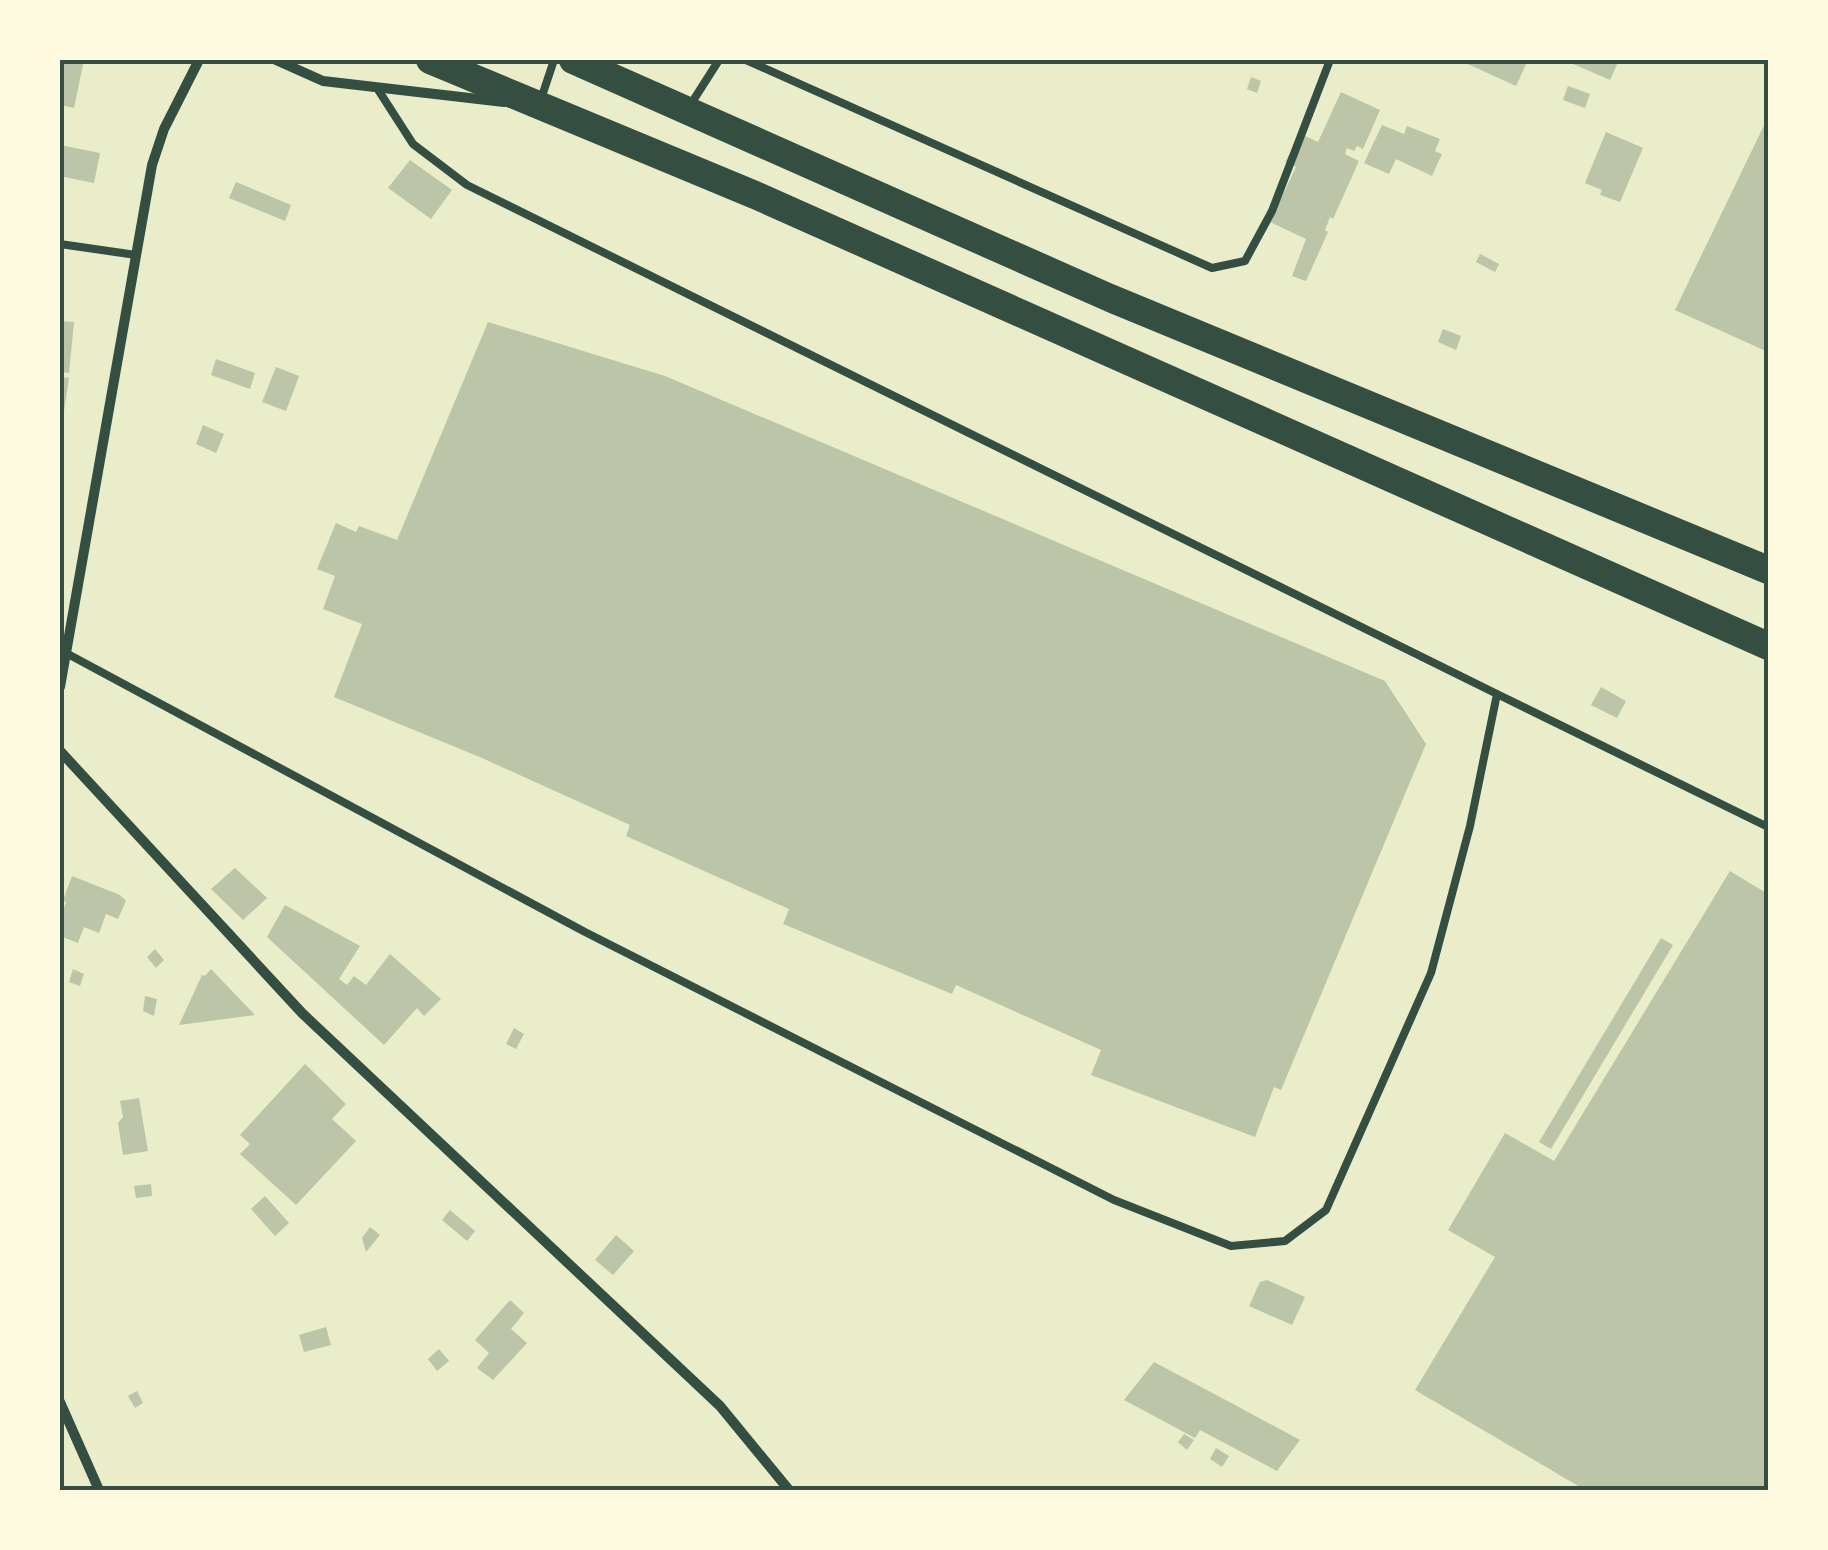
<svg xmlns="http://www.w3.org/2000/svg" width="1828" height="1550" viewBox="0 0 1828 1550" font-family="Quicksand,sans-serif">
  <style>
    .building { fill: #bcc5a7 }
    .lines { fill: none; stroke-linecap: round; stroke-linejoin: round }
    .service { stroke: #344e41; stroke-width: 8 }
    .minor { stroke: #344e41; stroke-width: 10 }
    .trunk { stroke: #344e41; stroke-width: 28 }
    .neatline { fill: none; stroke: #344e41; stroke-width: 4 }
  </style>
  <rect width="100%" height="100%" fill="#e9edc9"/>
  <g class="building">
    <polygon points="60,60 84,60 74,108 60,105"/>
    <polygon points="1459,60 1528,60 1516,86"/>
    <polygon points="1564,60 1619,60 1610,80"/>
    <polygon points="1251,77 1261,81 1257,93 1247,89"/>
    <polygon points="1568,86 1590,94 1585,108 1563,100"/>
    <polygon points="1341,92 1380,110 1363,149 1357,146 1354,151 1347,148 1345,154 1359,161 1333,219 1330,217 1325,230 1328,232 1306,281 1292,276 1306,239 1270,222 1296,167 1285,162 1301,134 1318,142"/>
    <polygon points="1768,117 1768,352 1675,310"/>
    <polygon points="1382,125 1404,134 1407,126 1440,139 1435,151 1442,154 1432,176 1396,159 1389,174 1364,163"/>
    <polygon points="1606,132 1643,148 1620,202 1600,195 1602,190 1585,183"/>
    <polygon points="60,145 100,153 94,183 64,177 64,181 60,180"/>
    <polygon points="410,160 452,190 431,219 388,188"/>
    <polygon points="236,182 291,205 285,221 229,198"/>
    <polygon points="1480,254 1499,264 1495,272 1476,262"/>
    <polygon points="60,321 74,322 69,373 60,372"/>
    <polygon points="488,322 665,376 1385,681 1426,744 1281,1090 1274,1087 1255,1137 1091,1075 1101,1050 956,985 952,994 783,924 789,909 626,836 630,825 482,758 334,697 362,624 323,609 335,576 317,569 336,523 356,532 359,526 397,540"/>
    <polygon points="1443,329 1461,336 1456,350 1438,342"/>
    <polygon points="216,359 255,373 250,389 211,375"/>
    <polygon points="276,367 299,376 286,411 262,402"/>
    <polygon points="60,377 69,378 62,424 60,424"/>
    <polygon points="203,425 224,434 216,453 196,444"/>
    <polygon points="1601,687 1626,701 1617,718 1591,705"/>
    <polygon points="235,868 267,898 243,920 211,889"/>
    <polygon points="1730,871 1768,894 1768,1490 1585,1490 1415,1390 1495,1257 1448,1230 1505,1133 1554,1161"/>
    <polygon points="72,876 120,895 126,901 118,919 106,914 99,933 84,927 78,943 60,936 60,919 66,902 63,900"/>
    <polygon points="285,905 360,946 339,979 347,985 354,976 366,985 390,954 441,999 424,1016 417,1008 384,1045 267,937"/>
    <polygon points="1661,938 1673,945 1551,1149 1539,1142"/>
    <polygon points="155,949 164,960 156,968 147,957"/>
    <polygon points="73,969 84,974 80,986 69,982"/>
    <polygon points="211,969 255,1015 179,1025 202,975 205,976"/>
    <polygon points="145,996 157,999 154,1016 143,1011"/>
    <polygon points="514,1028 524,1034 516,1049 506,1044"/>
    <polygon points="305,1064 346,1104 332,1119 356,1141 296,1205 240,1154 250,1144 240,1135"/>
    <polygon points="139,1098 148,1151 123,1155 118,1123 123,1117 120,1101"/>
    <polygon points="151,1184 152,1196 136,1198 134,1186"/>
    <polygon points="265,1196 289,1223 275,1236 251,1209"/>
    <polygon points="450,1210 475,1231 467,1241 442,1220"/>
    <polygon points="370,1227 380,1235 366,1252 362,1238"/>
    <polygon points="616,1235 634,1251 613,1275 595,1260"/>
    <polygon points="1267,1280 1305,1297 1292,1325 1249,1306 1260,1282"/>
    <polygon points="510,1300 524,1313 511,1329 527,1343 493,1380 477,1368 489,1353 475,1340"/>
    <polygon points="326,1327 331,1345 304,1352 299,1335"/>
    <polygon points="439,1349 449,1361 437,1371 428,1359"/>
    <polygon points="1154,1362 1235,1405 1300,1440 1277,1471 1200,1430 1195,1438 1124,1400"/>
    <polygon points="137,1391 143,1403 135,1408 128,1396"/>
    <polygon points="1184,1434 1194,1440 1187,1450 1178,1442"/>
    <polygon points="1216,1448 1229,1456 1222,1467 1210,1459"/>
  </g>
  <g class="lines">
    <g class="service">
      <polyline points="746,60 1212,268 1245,261 1272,211 1330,60"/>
      <polyline points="540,102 554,60"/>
      <polyline points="689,107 719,60"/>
      <polyline points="60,244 136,255"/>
      <polyline points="66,653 585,932 1114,1200 1231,1246 1285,1241 1326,1210 1431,973 1470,826 1497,694 467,185 413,144 377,88"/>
      <polyline points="1497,694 1768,827"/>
    </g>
    <g class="minor">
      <polyline points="276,60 323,81 504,102"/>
      <polyline points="60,687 152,165 164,129 199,60"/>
      <polyline points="60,751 302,1013 720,1406 789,1490"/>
      <polyline points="60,1402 99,1490"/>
    </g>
    <g class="trunk">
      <polyline points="430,60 755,195 1768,646"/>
      <polyline points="573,60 1110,298 1768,570"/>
    </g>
  </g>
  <rect width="1828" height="1550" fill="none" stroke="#fefae0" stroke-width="125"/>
  <rect x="62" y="62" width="1704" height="1426" class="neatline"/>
</svg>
